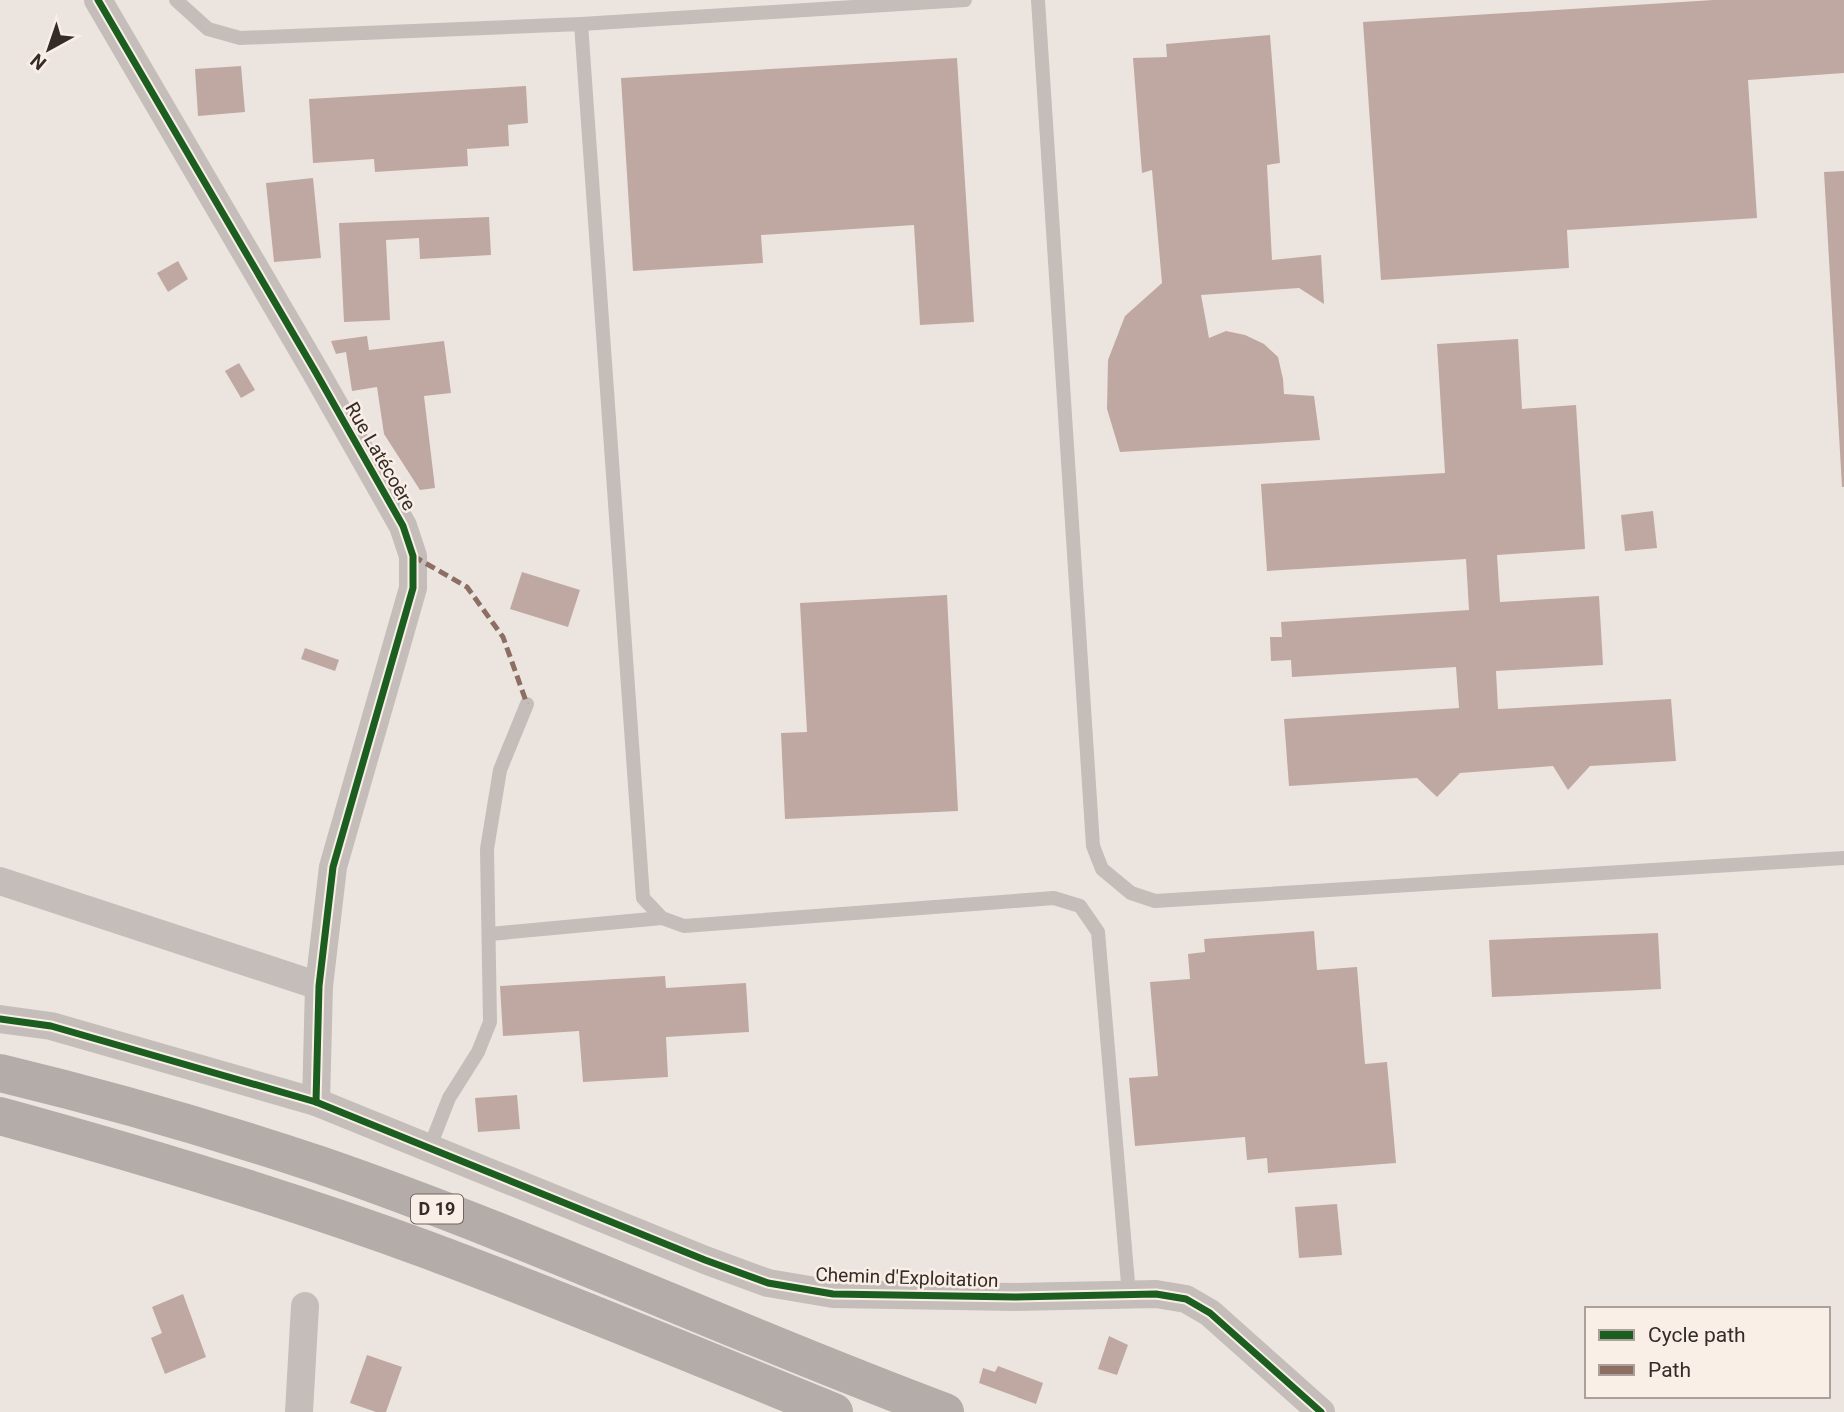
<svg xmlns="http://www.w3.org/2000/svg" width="1844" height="1412" viewBox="0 0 1844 1412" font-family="Roboto,sans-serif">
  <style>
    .building { fill: #bfa8a1 }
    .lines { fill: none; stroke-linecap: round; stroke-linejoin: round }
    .service { stroke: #c4bdb9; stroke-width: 14 }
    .minor { stroke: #c4bdb9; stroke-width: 28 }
    .primary { stroke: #b3aca8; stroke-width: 38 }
    .quiet { stroke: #8d6e63; stroke-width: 5; stroke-dasharray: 10 5; stroke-linecap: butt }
    .cycleway-casing { stroke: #f9efe7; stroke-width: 11 }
    .cycleway { stroke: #1b5e20; stroke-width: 7 }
    .labels { text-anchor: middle; stroke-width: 5; stroke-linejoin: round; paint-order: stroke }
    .shield { fill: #f9efe7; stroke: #706661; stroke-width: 2 }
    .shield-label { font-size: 18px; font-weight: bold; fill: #352b27 }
    .street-label { font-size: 19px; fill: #352b27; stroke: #f9efe7 }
  </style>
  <rect width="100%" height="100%" fill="#ece5df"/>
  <g class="building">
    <polygon points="1713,0 1844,0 1844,73 1748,80 1757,218 1567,230 1569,268 1381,280 1363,22"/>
    <polygon points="1270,35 1280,163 1267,165 1272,260 1321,255 1324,304 1299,288 1201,295 1209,338 1226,331 1245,335 1264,344 1278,357 1283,379 1284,394 1314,396 1320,440 1120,452 1107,409 1108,360 1125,316 1162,283 1152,170 1142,173 1133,58 1167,57 1166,44"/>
    <polygon points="957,58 974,322 920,325 914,225 761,235 763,263 633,271 621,78"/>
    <polygon points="241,66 245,112 198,116 195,69"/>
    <polygon points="526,86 528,123 508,125 509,146 467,149 468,166 375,172 374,159 313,163 309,99"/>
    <polygon points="1844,171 1844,487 1842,487 1824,172"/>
    <polygon points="313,178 321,258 274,262 266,183"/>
    <polygon points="489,217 491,255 420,259 419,238 386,240 390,320 344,322 339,223"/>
    <polygon points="178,261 188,279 168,292 157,273"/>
    <polygon points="367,336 369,350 444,341 451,393 424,396 435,488 420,490 384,434 377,387 352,391 346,352 336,354 331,341"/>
    <polygon points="1518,339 1522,409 1576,405 1585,549 1497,555 1500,602 1599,596 1603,665 1496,671 1498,709 1671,699 1676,761 1590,766 1568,790 1553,766 1460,773 1437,797 1417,778 1289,786 1284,719 1459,708 1456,667 1292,677 1291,660 1271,661 1270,637 1282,637 1281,622 1469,610 1466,559 1267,571 1261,484 1445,473 1437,344"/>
    <polygon points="239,363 255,390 241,398 225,371"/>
    <polygon points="1653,511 1657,548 1625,551 1621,515"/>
    <polygon points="522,572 580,590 568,627 510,609"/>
    <polygon points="947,595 958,811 785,819 781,733 807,732 800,603"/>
    <polygon points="305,648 339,660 335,671 301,659"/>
    <polygon points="1314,931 1317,970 1357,967 1365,1064 1387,1062 1396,1163 1268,1173 1267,1158 1247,1160 1245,1137 1135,1146 1129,1078 1158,1076 1150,982 1190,979 1188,954 1205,952 1204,939"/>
    <polygon points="1658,933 1661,989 1492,997 1489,940"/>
    <polygon points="665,976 666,988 746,983 749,1032 666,1037 668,1077 583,1082 579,1031 503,1036 500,986"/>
    <polygon points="517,1095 520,1129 478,1132 475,1098"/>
    <polygon points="1337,1204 1342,1255 1299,1258 1295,1207"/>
    <polygon points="183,1294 206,1357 165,1374 151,1338 162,1333 152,1307"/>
    <polygon points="1109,1336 1128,1345 1117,1375 1098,1369"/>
    <polygon points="367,1355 402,1367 386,1412 376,1412 350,1403"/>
    <polygon points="998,1366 1043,1383 1036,1404 979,1383 983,1368 995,1372"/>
  </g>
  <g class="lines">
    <g class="service">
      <polyline points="176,0 208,29 240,38 581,24 643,898 662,918 684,926 1054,898 1080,906 1098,932 1129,1295"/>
      <polyline points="1038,0 1093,846 1102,869 1131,893 1155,901 1844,858"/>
      <polyline points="581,24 965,0"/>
      <polyline points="490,934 662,918"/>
      <polyline points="429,1149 449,1098 478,1052 490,1022 487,849 500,770 527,704"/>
    </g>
    <g class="minor">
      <polyline points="98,0 315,371 403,526 413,556 413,588 333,867 319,986 316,1102"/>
      <polyline points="0,881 319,986"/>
      <polyline points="0,1019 51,1026 316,1102 705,1260 768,1283 833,1294 1015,1297 1156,1294 1186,1299 1210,1313 1321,1412"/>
      <polyline points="299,1412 305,1306"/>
    </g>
    <g class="primary">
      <path d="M0 1073C108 1099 215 1130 320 1165 532 1238 735 1334 945 1412"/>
      <path d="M0 1116C143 1155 286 1198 425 1249 563 1300 698 1357 834 1412"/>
    </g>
    <polyline class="quiet" points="413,556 467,587 503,637 527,704"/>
    <defs>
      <g id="cycleway">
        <polyline points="98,0 315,371 403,526 413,556 413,588 333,867 319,986 316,1102"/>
        <polyline points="0,1019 51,1026 316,1102 705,1260 768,1283 833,1294 1015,1297 1156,1294 1186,1299 1210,1313 1321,1412"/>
      </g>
    </defs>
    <use href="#cycleway" class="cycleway-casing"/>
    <use href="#cycleway" class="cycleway"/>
  </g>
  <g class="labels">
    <rect class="shield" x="411" y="1194.5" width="52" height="29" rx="5"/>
    <g class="shield-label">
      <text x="437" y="1215">D 19</text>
    </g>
    <g class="street-label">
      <text transform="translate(381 456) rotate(60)" y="7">Rue Latécoère</text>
      <text transform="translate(907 1277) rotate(2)" y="7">Chemin d'Exploitation</text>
    </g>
  </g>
  <rect x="1585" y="1307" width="245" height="91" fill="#f9efe7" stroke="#aba19a" stroke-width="2"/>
  <rect x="1599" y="1330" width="35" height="10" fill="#1b5e20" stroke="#aba19a" stroke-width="2"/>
  <text x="1648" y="1342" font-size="21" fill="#352b27">Cycle path</text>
  <rect x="1599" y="1365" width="35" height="10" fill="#8d6e63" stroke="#aba19a" stroke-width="2"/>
  <text x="1648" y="1377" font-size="21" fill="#352b27">Path</text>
  <g transform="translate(49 49) rotate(220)" stroke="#f9efe7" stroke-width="5" paint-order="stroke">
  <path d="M0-5L12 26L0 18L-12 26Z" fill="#352b27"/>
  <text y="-10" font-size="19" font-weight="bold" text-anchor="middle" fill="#352b27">N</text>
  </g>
</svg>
